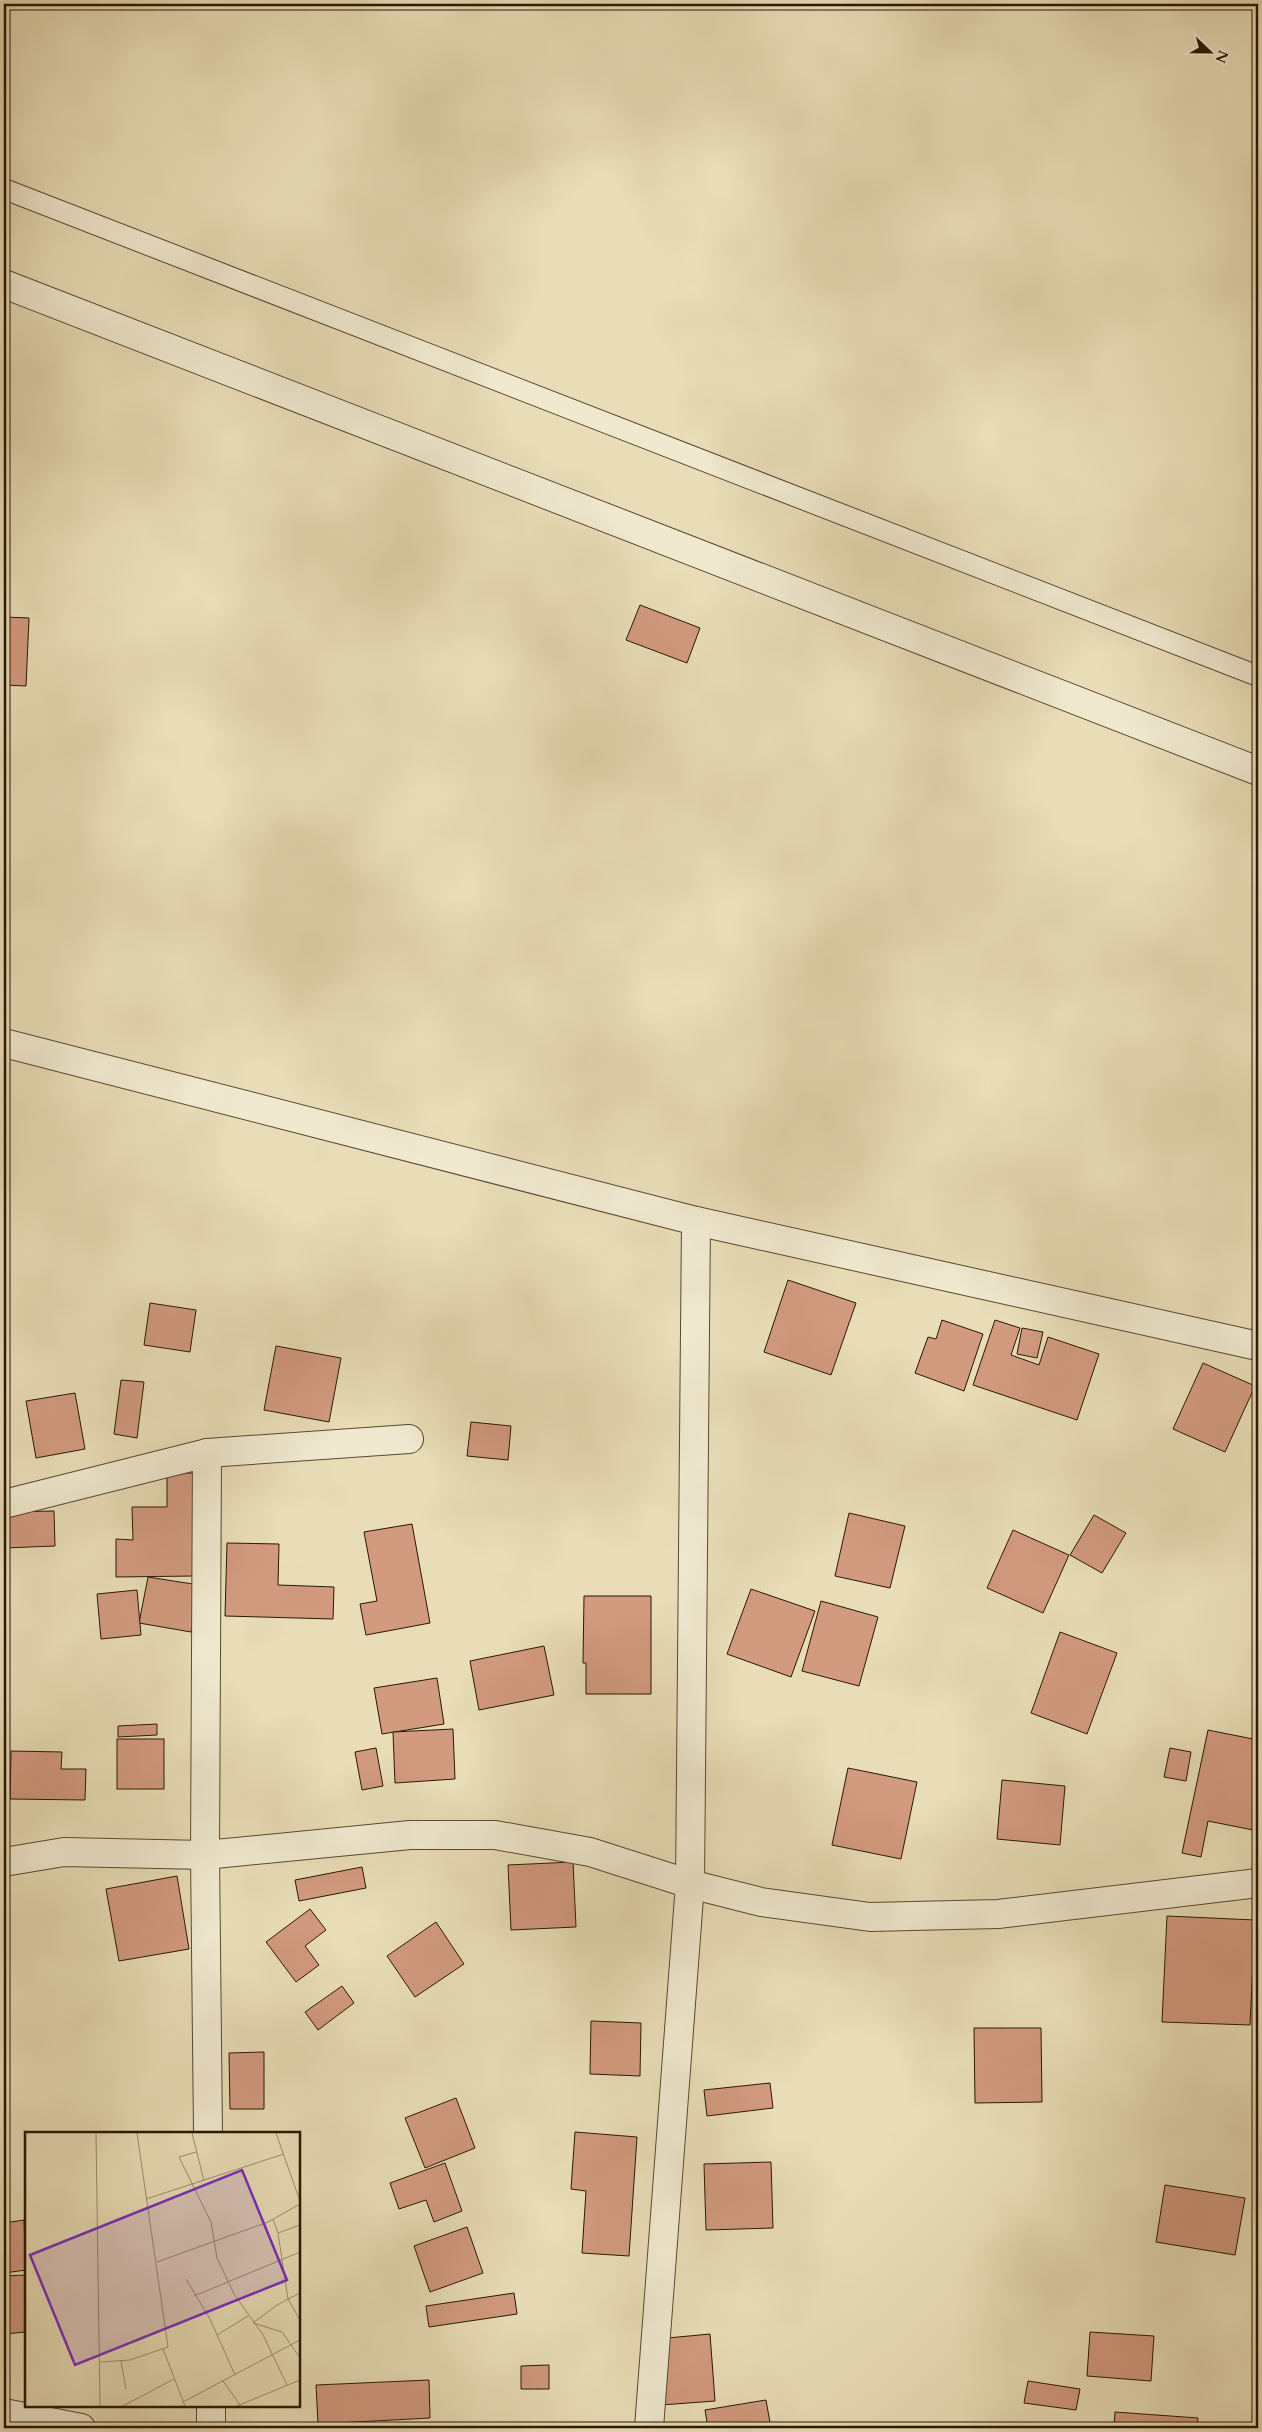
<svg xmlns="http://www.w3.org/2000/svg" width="1262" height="2432" viewBox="0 0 1262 2432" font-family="Cardo,serif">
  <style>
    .building { fill: #d29a7f; stroke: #2a1703 }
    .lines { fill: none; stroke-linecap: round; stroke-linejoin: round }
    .lane-casing { stroke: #5a4830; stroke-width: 22 }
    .street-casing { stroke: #5a4830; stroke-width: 30 }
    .lane { stroke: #f0e9d0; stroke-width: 20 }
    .street { stroke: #f0e9d0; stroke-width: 28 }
    .inset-road { fill: none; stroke: #9c8e6f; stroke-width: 1 }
    .view { fill: #7b2cbf; fill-opacity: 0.15; stroke: #7b2cbf; stroke-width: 2.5 }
    .inset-edge { fill: none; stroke: #2a1703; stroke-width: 2.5 }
  </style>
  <rect width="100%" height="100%" fill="#e8ddb7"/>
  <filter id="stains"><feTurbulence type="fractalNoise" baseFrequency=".004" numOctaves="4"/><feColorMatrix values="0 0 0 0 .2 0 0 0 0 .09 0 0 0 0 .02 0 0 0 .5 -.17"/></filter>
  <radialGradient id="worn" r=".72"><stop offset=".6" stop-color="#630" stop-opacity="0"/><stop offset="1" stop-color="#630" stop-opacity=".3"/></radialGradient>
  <g class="building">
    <polygon points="640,605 700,628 687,663 626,640"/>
    <polygon points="4,617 29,618 26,686 4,685"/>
    <polygon points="788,1280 856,1303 831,1375 764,1352"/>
    <polygon points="150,1303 196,1310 190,1352 144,1345"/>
    <polygon points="942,1320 983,1334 964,1391 915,1373 928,1337 936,1339"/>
    <polygon points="995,1320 1020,1328 1011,1355 1039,1365 1048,1337 1099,1354 1077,1420 973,1385"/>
    <polygon points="1022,1328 1043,1332 1037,1358 1017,1354"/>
    <polygon points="276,1346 341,1358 329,1422 264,1410"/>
    <polygon points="1203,1363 1255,1386 1225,1452 1173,1429"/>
    <polygon points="121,1380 144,1382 137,1438 114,1434"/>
    <polygon points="75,1393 85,1449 36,1458 26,1401"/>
    <polygon points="471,1422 511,1426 508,1460 467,1456"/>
    <polygon points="167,1473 194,1473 194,1576 116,1577 116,1539 133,1540 132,1507 167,1507"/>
    <polygon points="54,1511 55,1546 4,1548 4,1512"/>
    <polygon points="849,1513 905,1526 890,1588 835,1576"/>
    <polygon points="1094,1515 1126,1533 1102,1573 1070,1555"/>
    <polygon points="412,1524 430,1623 366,1635 360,1604 377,1601 364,1532"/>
    <polygon points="1013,1530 1069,1555 1043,1613 987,1588"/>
    <polygon points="227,1543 279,1544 278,1585 334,1587 333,1619 225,1616"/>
    <polygon points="148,1577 199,1585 191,1632 139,1623"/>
    <polygon points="751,1589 815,1611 791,1677 727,1654"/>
    <polygon points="137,1590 141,1635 101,1639 97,1594"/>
    <polygon points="584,1596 651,1596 651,1694 586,1694 586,1663 583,1663"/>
    <polygon points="821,1601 878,1617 859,1686 802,1671"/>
    <polygon points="1060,1632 1117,1653 1087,1734 1031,1713"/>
    <polygon points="544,1646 554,1695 479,1710 470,1661"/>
    <polygon points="437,1678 444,1724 382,1734 374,1688"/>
    <polygon points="157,1724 157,1735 118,1737 118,1726"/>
    <polygon points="453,1729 455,1779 395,1783 393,1732"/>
    <polygon points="1208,1730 1258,1740 1258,1831 1208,1821 1201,1857 1182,1853"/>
    <rect x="117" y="1739" width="47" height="50"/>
    <polygon points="376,1748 383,1786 362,1790 355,1752"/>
    <polygon points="1170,1748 1191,1752 1186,1781 1164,1777"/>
    <polygon points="11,1751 62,1752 61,1769 86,1769 85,1800 10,1799"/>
    <polygon points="848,1768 917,1782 901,1859 832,1845"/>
    <polygon points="1002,1780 1065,1786 1060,1845 997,1839"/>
    <polygon points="573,1862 576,1927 511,1930 508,1865"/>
    <polygon points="362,1867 366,1888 299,1901 295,1880"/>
    <polygon points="177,1876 189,1949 119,1961 106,1889"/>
    <polygon points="310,1909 326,1930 305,1946 319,1965 296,1982 266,1942"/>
    <polygon points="1167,1916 1255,1920 1250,2025 1162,2022"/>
    <polygon points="436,1922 464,1964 415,1997 387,1956"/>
    <polygon points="342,1986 354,2003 318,2030 305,2012"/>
    <polygon points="591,2021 641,2023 640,2076 590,2074"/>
    <polygon points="974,2028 1041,2028 1042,2102 975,2103"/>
    <polygon points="264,2052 264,2109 230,2109 229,2053"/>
    <polygon points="770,2083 773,2108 707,2116 704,2090"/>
    <polygon points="456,2098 475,2148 425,2168 405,2118"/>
    <polygon points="575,2132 637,2137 629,2256 582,2253 586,2191 571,2189"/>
    <polygon points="771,2162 773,2228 706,2230 704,2164"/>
    <polygon points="445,2163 462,2211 434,2222 426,2200 399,2209 390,2183"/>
    <polygon points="1165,2185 1245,2198 1235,2255 1156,2242"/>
    <polygon points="24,2220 26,2270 4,2273 4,2223"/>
    <polygon points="467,2227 483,2273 430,2292 414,2246"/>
    <polygon points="26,2275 26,2332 4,2334 4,2276"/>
    <polygon points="514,2293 517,2314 429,2327 426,2306"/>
    <polygon points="1090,2332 1154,2336 1151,2381 1087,2376"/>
    <polygon points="710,2334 715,2401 661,2405 657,2339"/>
    <polygon points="549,2365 549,2389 521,2389 521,2366"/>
    <polygon points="429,2380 430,2418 318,2424 316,2385"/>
    <polygon points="1028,2381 1080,2389 1076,2410 1024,2403"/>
    <polygon points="766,2400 771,2428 708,2428 705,2410"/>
    <polygon points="1115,2412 1198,2418 1197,2428 1114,2428"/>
    <polygon points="307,2423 307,2428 280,2428 280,2424"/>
    <rect x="313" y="2424" width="46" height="4"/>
  </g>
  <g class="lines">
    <defs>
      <polyline id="lane" points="4,189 1258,676"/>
      <g id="street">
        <polyline points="4,284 1258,771"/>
        <polyline points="4,1043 696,1221 1258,1346"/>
        <polyline points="207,1453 205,1855 208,2133"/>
        <polyline points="4,1504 207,1453 409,1439"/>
        <polyline points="4,1862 64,1852 205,1855 410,1835 495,1835 590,1852 690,1884 761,1902 870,1917 998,1914 1258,1883"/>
        <polyline points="211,2406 211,2428"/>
        <polyline points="4,2413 81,2428"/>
        <polyline points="649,2428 690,1884 696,1221"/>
      </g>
    </defs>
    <use href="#lane" class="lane-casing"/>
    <use href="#street" class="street-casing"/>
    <use href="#lane" class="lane"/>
    <use href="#street" class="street"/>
  </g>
  <g transform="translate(25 2132)">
    <rect width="275" height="275" fill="#e8ddb7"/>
    <path class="inset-road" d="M71 1 75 274M167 1 179 49M251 1 275 69M171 20 154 25 186 90 192 126 209 162 238 203 262 253M121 67 259 22M248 87 253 101 263 167 275 188M253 101 275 93M132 130 243 90 275 72M161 147 185 187 210 243M169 164 275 120M228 191 257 200 275 226M228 191 252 173 275 161M192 203 223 184M138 217 160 274M96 229 101 257M75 230 105 228 143 215 112 1M198 249 215 273M158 270 275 208M98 274 149 247M212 274 275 248"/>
    <path class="view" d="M217 38 262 148 50 233 5 123Z"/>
    <rect width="275" height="275" class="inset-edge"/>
  </g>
  <rect width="1262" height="2432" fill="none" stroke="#e8ddb7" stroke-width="20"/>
  <rect x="5" y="5" width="1252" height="2422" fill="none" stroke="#2a1703" stroke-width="2.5"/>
  <rect x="10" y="10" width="1242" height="2412" fill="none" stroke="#2a1703"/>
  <g transform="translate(1210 52) rotate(112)" stroke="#f0e9d0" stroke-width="4" paint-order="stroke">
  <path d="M0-4L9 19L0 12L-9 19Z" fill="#2a1703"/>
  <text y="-8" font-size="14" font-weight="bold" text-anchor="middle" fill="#2a1703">N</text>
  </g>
  <rect width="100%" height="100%" filter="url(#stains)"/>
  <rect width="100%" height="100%" fill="url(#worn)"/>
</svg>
